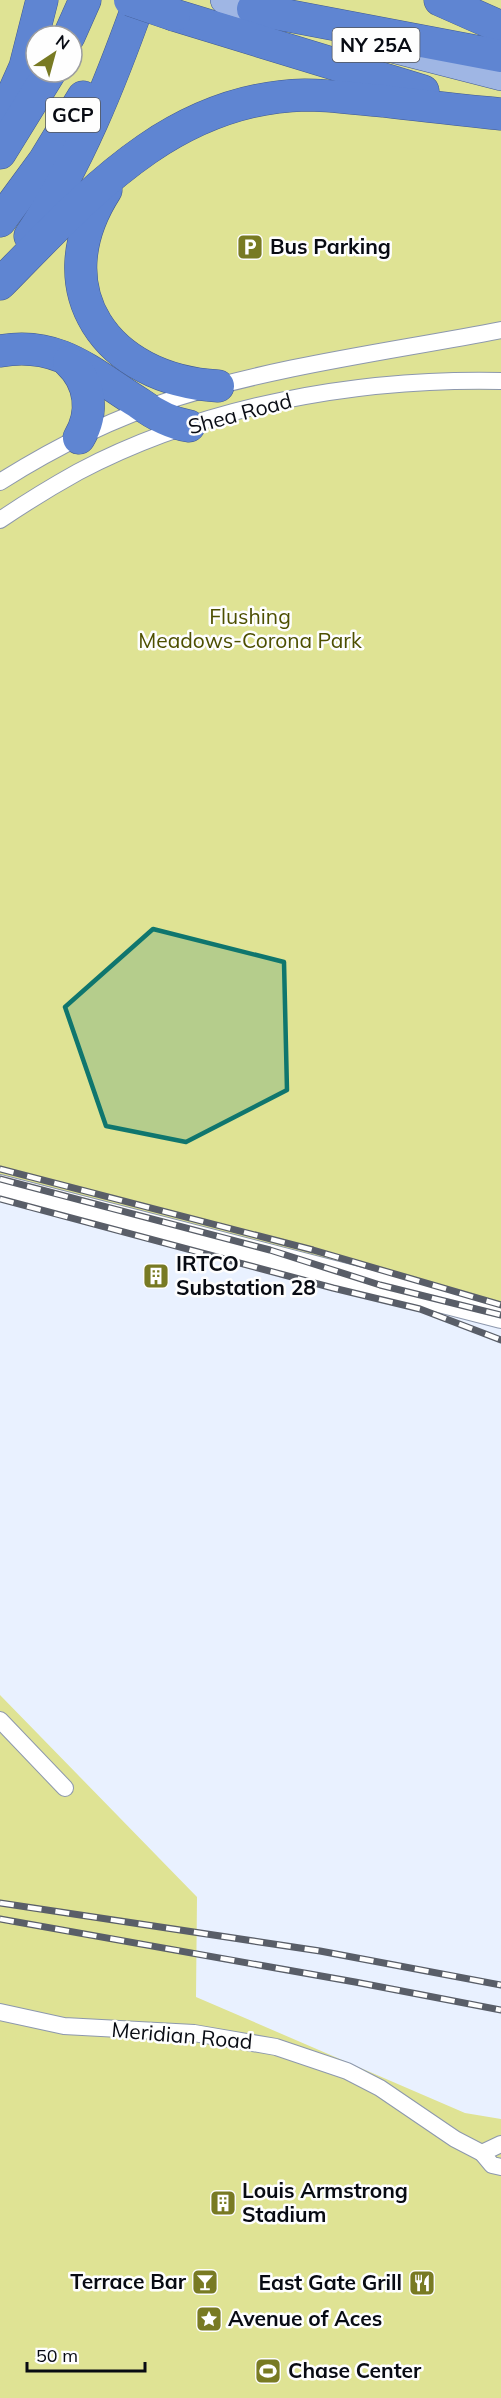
<svg xmlns="http://www.w3.org/2000/svg" width="501" height="2398" viewBox="0 0 501 2398" font-family="Mulish,sans-serif">
  <style>
    .green { fill: #dfe394; fill-rule: evenodd }
    .lines { fill: none; stroke-linecap: round; stroke-linejoin: round }
    .street-casing { stroke: #8d98ad; stroke-width: 18 }
    .secondary-casing { stroke: #8d98ad; stroke-width: 26 }
    .primary-casing { stroke: #415a8f; stroke-width: 28 }
    .highway-casing { stroke: #415a8f; stroke-width: 33 }
    .street { stroke: #fff; stroke-width: 16 }
    .secondary { stroke: #fff; stroke-width: 24 }
    .primary { stroke: #9fb6e4; stroke-width: 27 }
    .highway { stroke: #5f85d2; stroke-width: 32 }
    .rail-casing { stroke: #595e68; stroke-width: 7 }
    .rail { stroke: #fefefe; stroke-width: 4.5; stroke-dasharray: 14; stroke-linecap: butt }
    .highway-bridge-casing { stroke: #415a8f; stroke-width: 33; stroke-linecap: butt }
    .highway-bridge { stroke: #5f85d2; stroke-width: 32 }
    .marked { fill: #0f766e; fill-opacity: 0.2; stroke: #0f766e; stroke-width: 4.5; stroke-linejoin: round }
    .labels { text-anchor: middle; stroke-width: 5; stroke-linejoin: round; paint-order: stroke }
    .shield { fill: #fefefe; stroke: #52545a; stroke-width: 1.5 }
    .shield-label { font-size: 20px; font-weight: bold; fill: #080b13 }
    .poi-label { font-size: 21px; font-weight: bold; fill: #080b13; stroke: #fefefe; text-anchor: start }
    .street-label { font-size: 21px; fill: #080b13; stroke: #fefefe }
    .park-label { font-size: 21px; fill: #4d4f00; stroke: #fefefe }
  </style>
  <rect width="100%" height="100%" fill="#e9f1ff"/>
  <g class="green">
    <path d="M0 0H501V1316L0 1187ZM36 36H72V72H36Z"/>
    <polygon points="0,1695 197,1897 196,1997 465,2113 501,2119 501,2398 0,2398"/>
  </g>
  <g class="lines">
    <defs>
      <g id="street">
        <path d="M0 482C55 447 114 418 176 398 281 365 393 351 501 330"/>
        <path d="M0 520C25 503 51 487 78 472 205 405 358 378 501 381"/>
        <polyline points="0,1720 65,1788"/>
        <polyline points="0,2012 64,2026 194,2033 276,2047 347,2071 380,2088 455,2139 482,2153 492,2165 501,2167"/>
        <polyline points="482,2153 501,2144"/>
      </g>
      <polyline id="secondary" points="0,1187 501,1316"/>
      <g id="primary">
        <polyline points="224,0 274,15"/>
        <polyline points="380,46 501,77"/>
      </g>
      <g id="highway">
        <polyline points="440,0 501,27"/>
        <polyline points="253,9 501,56"/>
        <polyline points="174,15 423,91"/>
        <polyline points="69,36 85,0"/>
        <polyline points="0,123 25,67 42,0"/>
        <polyline points="0,153 50,72"/>
        <path d="M106 190C42 290 107 380 218 386"/>
        <polyline points="0,221 44,161 83,97"/>
        <path d="M30 236C78 165 111 81 140 0"/>
        <path d="M0 284C87 196 171 98 305 95 331 95 357 99 383 101 422 106 462 110 501 114"/>
        <path d="M0 351C59 340 92 374 139 403 154 414 170 423 189 426"/>
        <path d="M69 362C91 383 94 413 79 438"/>
      </g>
    </defs>
    <use href="#street" class="street-casing"/>
    <use href="#secondary" class="secondary-casing"/>
    <use href="#primary" class="primary-casing"/>
    <use href="#highway" class="highway-casing"/>
    <use href="#street" class="street"/>
    <use href="#secondary" class="secondary"/>
    <use href="#primary" class="primary"/>
    <use href="#highway" class="highway"/>
    <defs>
      <g id="rail">
        <polyline points="0,1169 313,1250 501,1305"/>
        <polyline points="0,1179 270,1250 380,1285 501,1315"/>
        <polyline points="0,1199 333,1288 420,1309 501,1340"/>
        <polyline points="0,1903 320,1951 501,1985"/>
        <polyline points="0,1919 355,1982 501,2010"/>
      </g>
    </defs>
    <use href="#rail" class="rail-casing"/>
    <use href="#rail" class="rail"/>
    <defs>
      <polyline id="highway-bridge" points="130,0 174,15"/>
    </defs>
    <use href="#highway-bridge" class="highway-bridge-casing"/>
    <use href="#highway-bridge" class="highway-bridge"/>
  </g>
  <path class="marked" d="M153 929 284 962 287 1090 186 1142 106 1126 65 1007Z"/>
  <defs>
    <symbol id="parking-square" viewBox="-11 -11 22 22"><rect x="-9" y="-9" width="18" height="18" rx="4" fill="#787a23" stroke="#fefefe"/><path d="M-3.5-5.5H1a3.5 3.5 0 0 1 0 7H-1V5.5H-3.5ZM-1-3.4V-.6H.8a1.4 1.4 0 0 0 0-2.8Z" fill="#fff"/></symbol>
    <symbol id="building-square" viewBox="-11 -11 22 22"><rect x="-9" y="-9" width="18" height="18" rx="4" fill="#787a23" stroke="#fefefe"/><path d="M-4-6H4V6H1V3H-1V6H-4ZM-2.5-4.3h1.7v1.8h-1.7ZM.8-4.3h1.7v1.8H.8ZM-2.5-1h1.7V.8h-1.7ZM.8-1h1.7V.8H.8Z" fill="#fff"/></symbol>
    <symbol id="bar-square" viewBox="-11 -11 22 22"><rect x="-9" y="-9" width="18" height="18" rx="4" fill="#787a23" stroke="#fefefe"/><path d="M-6-5H6L.8 .8V4.5H3.5V6h-7V4.5H-.8V.8Z" fill="#fff"/></symbol>
    <symbol id="restaurant-square" viewBox="-11 -11 22 22"><rect x="-9" y="-9" width="18" height="18" rx="4" fill="#787a23" stroke="#fefefe"/><path d="M-5-6h1v4h1v-4h1v4h1v-4h1v5L-1.5 .5V6h-2V.5L-5-1ZM5-6V6H3V1.5H1.5Q1.5-4 5-6Z" fill="#fff"/></symbol>
    <symbol id="sight-square" viewBox="-11 -11 22 22"><rect x="-9" y="-9" width="18" height="18" rx="4" fill="#787a23" stroke="#fefefe"/><path d="M0-6L1.8-2.2L6-1.7L2.9 1.2L3.7 5.4L0 3.3L-3.7 5.4L-2.9 1.2L-6-1.7L-1.8-2.2Z" fill="#fff"/></symbol>
    <symbol id="stadium-square" viewBox="-11 -11 22 22"><rect x="-9" y="-9" width="18" height="18" rx="4" fill="#787a23" stroke="#fefefe"/><path d="M0-5a6.5 5 0 1 0 0 10a6.5 5 0 1 0 0-10ZM-3.5-1.8h7v3.6h-7Z" fill="#fff"/></symbol>
  </defs>
  <g fill-rule="evenodd">
    <use href="#parking-square" x="235" y="232" width="30" height="30"/>
    <use href="#building-square" x="141" y="1261" width="30" height="30"/>
    <use href="#building-square" x="208" y="2188" width="30" height="30"/>
    <use href="#bar-square" x="190" y="2267" width="30" height="30"/>
    <use href="#restaurant-square" x="407" y="2268" width="30" height="30"/>
    <use href="#sight-square" x="194" y="2304" width="30" height="30"/>
    <use href="#stadium-square" x="253" y="2356" width="30" height="30"/>
  </g>
  <g class="labels">
    <g class="shield">
      <rect x="332.5" y="28" width="87" height="34" rx="4.5"/>
      <rect x="46" y="98" width="54" height="34" rx="4.5"/>
    </g>
    <g class="shield-label">
      <text x="376" y="52">NY 25A</text>
      <text x="73" y="122">GCP</text>
    </g>
    <g class="poi-label">
      <text x="270" y="254">Bus Parking</text>
      <text x="176" y="1271">IRTCO<tspan x="176" dy="24">Substation 28</tspan></text>
      <text x="242" y="2198">Louis Armstrong<tspan x="242" dy="24">Stadium</tspan></text>
      <text x="186" y="2289" text-anchor="end">Terrace Bar</text>
      <text x="402" y="2290" text-anchor="end">East Gate Grill</text>
      <text x="228" y="2326">Avenue of Aces</text>
      <text x="288" y="2378">Chase Center</text>
    </g>
    <g class="street-label">
      <text transform="translate(240 414) rotate(-15)" y="7">Shea Road</text>
      <text transform="translate(182 2036) rotate(5)" y="7">Meridian Road</text>
    </g>
    <g class="park-label">
      <text x="250" y="624">Flushing<tspan x="250" dy="24">Meadows-Corona Park</tspan></text>
    </g>
  </g>
  <g transform="translate(54 54) rotate(36)"><circle r="28" fill="#fefefe" stroke="#9c9da0" stroke-width="1.5"/>
  <path d="M0-4.5L10 22L0 15L-10 22Z" fill="#787a23"/>
  <text y="-9" font-size="16" font-weight="bold" text-anchor="middle" fill="#080b13">N</text>
  </g>
  <path d="M27 2362v9h118v-9" fill="none" stroke="#080b13" stroke-width="3"/>
  <text x="36" y="2362" font-size="18" fill="#080b13" stroke="#fefefe" stroke-width="4.5" paint-order="stroke">50 m</text>
</svg>
